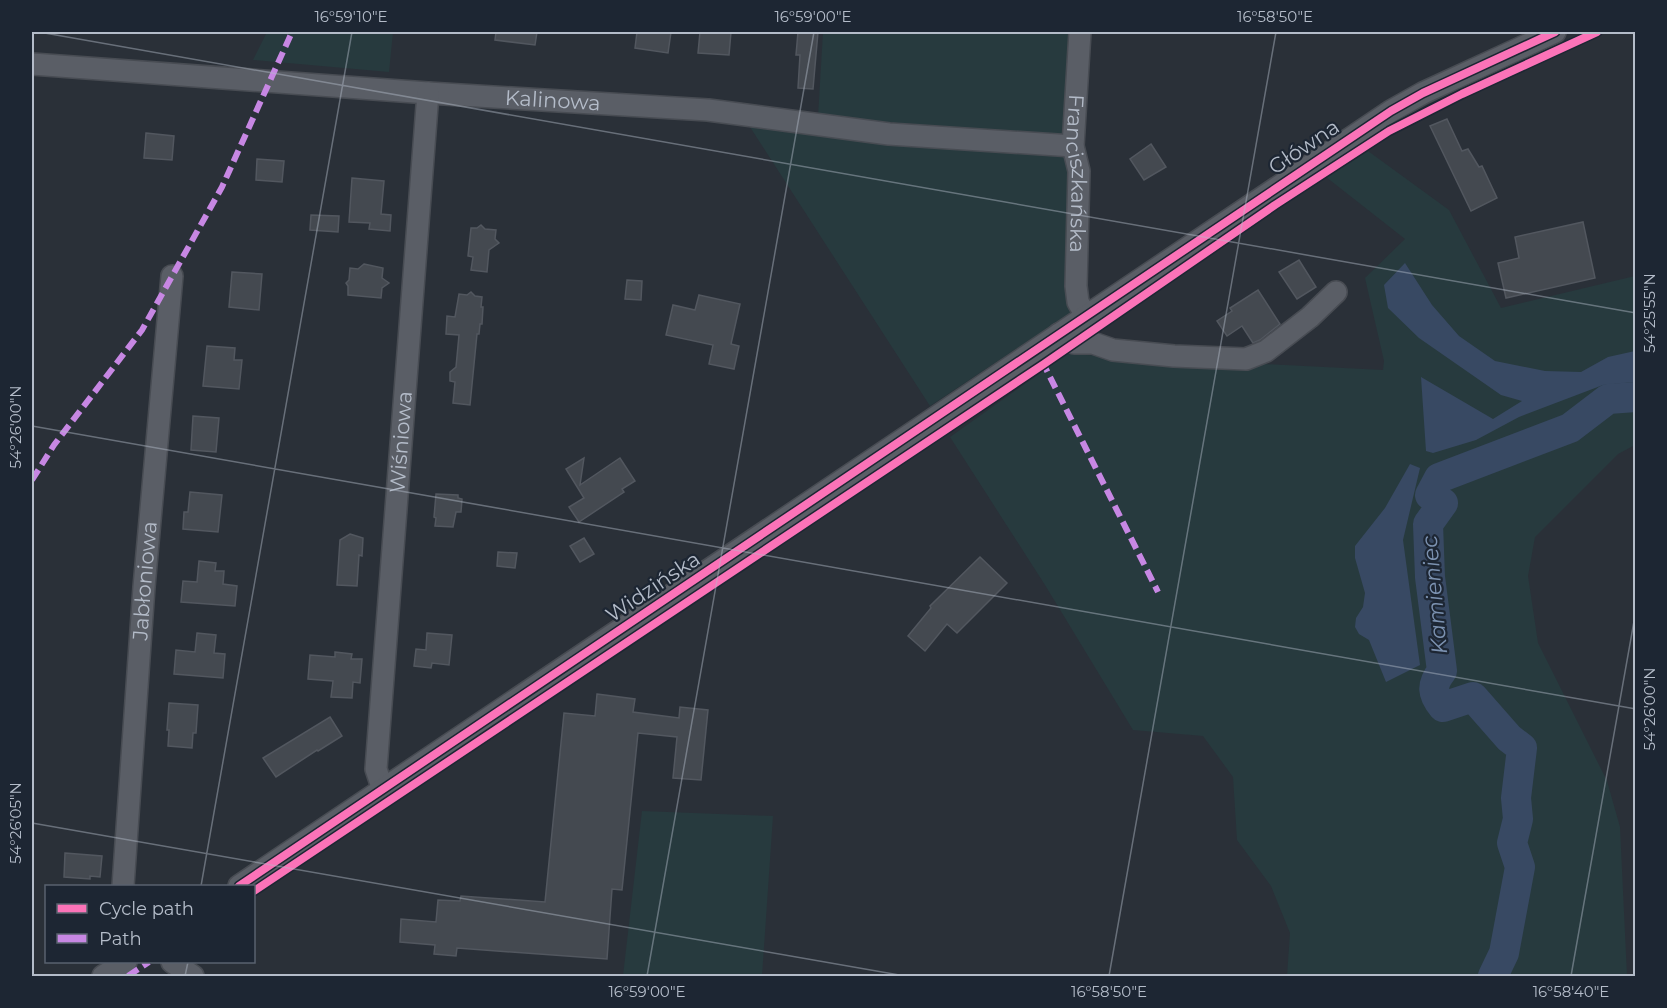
<svg xmlns="http://www.w3.org/2000/svg" width="1667" height="1008" viewBox="0 0 1667 1008" font-family="Montserrat,sans-serif">
  <style>
    .green { fill: #273a3e }
    .water { fill: #384963 }
    .lines { fill: none; stroke-linecap: round; stroke-linejoin: round }
    .river { stroke: #384963; stroke-width: 30 }
    .building { fill: #444950; stroke: #52575f; stroke-width: 1.5 }
    .minor-casing { stroke: #484c53; stroke-width: 24 }
    .minor { stroke: #5a5e66; stroke-width: 21 }
    .quiet { stroke: #c787e3; stroke-width: 6; stroke-dasharray: 12 6; stroke-linecap: butt }
    .cycleway-casing { stroke: #1d2633; stroke-width: 11 }
    .cycleway { stroke: #fb73b8; stroke-width: 8 }
    .ticks { fill: none; stroke: #b4bcc9; stroke-width: 1.5; stroke-opacity: 0.45 }
    .labels { text-anchor: middle; stroke-width: 4.5; stroke-linejoin: round; paint-order: stroke }
    .street-label { font-size: 21px; fill: #b4bcc9; stroke: #1d2633 }
    .water-label { font-size: 22px; font-style: italic; fill: #7c92b1; stroke: #1d2633 }
    .neatline { fill: none; stroke: #b4bcc9; stroke-width: 2 }
    .ticks-label { font-size: 15px; text-anchor: middle; fill: #b4bcc9 }
  </style>
  <rect width="100%" height="100%" fill="#2a3038"/>
  <g class="green">
    <polygon points="267,32 393,32 389,72 253,60"/>
    <polygon points="823,32 1072,32 1065,135 818,117"/>
    <polygon points="750,127 868,142 1064,154 1070,165 1065,291 1072,312 930,406"/>
    <polygon points="1368,151 1449,210 1501,308 1635,276 1635,445 1618,454 1535,537 1528,576 1538,643 1607,781 1620,827 1627,976 1287,976 1290,933 1271,886 1237,840 1233,777 1203,736 1133,730 1045,585 950,437 1067,354 1383,370 1384,361 1365,278 1405,239 1326,177"/>
    <polygon points="642,811 773,816 762,976 623,976"/>
  </g>
  <g class="water">
    <polygon points="1405,263 1432,305 1459,336 1495,361 1545,371 1581,372 1608,357 1635,351 1635,382 1603,385 1519,417 1476,440 1433,453 1426,451 1421,377 1493,419 1522,401 1501,395 1419,338 1388,308 1384,285"/>
    <polygon points="1410,464 1420,468 1403,540 1420,665 1386,682 1369,640 1359,634 1355,627 1356,618 1363,607 1365,593 1355,558 1355,546 1385,508"/>
  </g>
  <g class="lines">
    <path class="river" d="M1493 976 1504 953 1520 867 1512 843 1518 819 1516 798 1522 748 1509 738 1473 697 1443 707C1432 694 1431 685 1442 671L1430 577 1428 524 1443 503 1430 495 1439 478 1570 428 1608 399 1636 397"/>
  </g>
  <g class="building">
    <polygon points="496,32 537,32 535,45 495,40"/>
    <polygon points="637,32 671,32 668,53 635,48"/>
    <polygon points="700,32 731,32 729,55 698,53"/>
    <polygon points="798,32 818,32 813,89 798,88 800,55 796,55"/>
    <polygon points="1447,119 1462,151 1468,149 1479,167 1482,166 1497,198 1471,211 1430,126"/>
    <polygon points="146,133 174,136 172,160 144,158"/>
    <polygon points="1151,144 1166,167 1144,180 1130,159"/>
    <polygon points="257,159 284,161 282,182 256,180"/>
    <polygon points="352,178 384,181 381,214 391,215 390,231 369,229 370,223 349,222"/>
    <polygon points="311,215 339,216 338,232 310,230"/>
    <polygon points="1583,222 1595,278 1506,298 1498,263 1519,258 1515,237"/>
    <polygon points="481,225 485,229 496,230 495,239 499,243 489,250 487,272 471,270 473,257 468,256 471,228 477,228"/>
    <polygon points="1299,260 1316,287 1297,299 1279,272"/>
    <polygon points="364,264 383,268 382,278 389,283 382,288 381,298 348,295 348,286 346,283 349,280 350,268 358,269"/>
    <polygon points="232,272 262,274 259,310 229,307"/>
    <polygon points="627,280 642,281 641,300 625,299"/>
    <polygon points="1258,290 1280,324 1260,340 1253,343 1242,326 1227,336 1217,321 1232,311 1230,308"/>
    <polygon points="471,292 475,296 482,297 481,307 483,307 482,324 480,324 479,334 477,334 470,405 453,403 455,382 450,381 450,372 456,367 459,335 446,334 447,316 455,317 459,294 467,295"/>
    <polygon points="699,295 740,304 731,344 739,346 734,369 709,364 713,345 666,335 673,305 695,310"/>
    <polygon points="207,346 235,348 234,360 242,360 239,389 203,386"/>
    <polygon points="193,416 219,418 216,452 191,450"/>
    <polygon points="584,458 580,485 620,458 635,481 622,489 624,492 579,522 569,507 584,498 566,469"/>
    <polygon points="190,492 222,495 218,532 183,529 184,512 188,512"/>
    <polygon points="436,494 458,495 458,498 462,499 461,512 456,512 453,527 435,526 436,518 434,517"/>
    <polygon points="350,534 363,538 362,556 359,555 357,586 337,585 340,540"/>
    <polygon points="584,538 594,554 580,562 570,546"/>
    <polygon points="498,552 517,553 515,568 497,566"/>
    <polygon points="980,557 1007,583 957,633 947,624 925,651 908,636 931,608 930,606"/>
    <polygon points="199,561 216,563 215,571 224,571 223,584 237,586 235,606 181,602 183,581 197,582"/>
    <polygon points="197,633 216,635 214,653 225,654 223,678 174,674 176,650 195,652"/>
    <polygon points="427,633 452,635 449,665 432,663 431,668 414,666 416,649 426,650"/>
    <polygon points="335,652 352,654 351,659 362,659 360,683 353,682 352,698 331,697 333,681 308,679 310,655 335,657"/>
    <polygon points="597,694 635,699 633,712 679,718 680,707 708,710 701,780 673,778 677,737 638,733 622,890 612,889 607,959 457,948 456,956 434,954 435,945 400,942 401,919 436,922 438,900 460,901 461,896 545,902 564,713 595,716"/>
    <polygon points="169,703 198,705 196,733 193,733 192,748 168,746 169,730 167,730"/>
    <polygon points="330,717 342,736 318,751 317,750 276,777 263,758"/>
    <polygon points="65,853 102,856 100,877 90,876 90,879 64,877"/>
  </g>
  <g class="lines">
    <defs>
      <g id="minor">
        <path id="s1" d="M1080 32 1073 146 1079 171 1076 286 1078 302 1086 316"/>
        <path id="s2" d="M32 64 428 93 708 110 889 134 1073 146"/>
        <polyline points="1059,334 1074,343 1093,343 1113,350 1174,356 1246,359 1266,351 1310,317 1336,292"/>
        <path id="s3" d="M383 790 376 769 428 93"/>
        <path id="s4" d="M123 886 144 587 172 276"/>
        <polyline points="239,886 1391,111 1423,93 1555,32"/>
        <polyline points="172,962 193,976"/>
        <polyline points="103,976 126,962"/>
      </g>
    </defs>
    <use href="#minor" class="minor-casing"/>
    <use href="#minor" class="minor"/>
    <g class="quiet">
      <polyline points="1042,361 1158,592"/>
      <polyline points="32,480 54,445 142,330 222,187 292,32"/>
      <polyline points="128,976 149,962"/>
    </g>
    <defs>
      <g id="cycleway">
        <polyline points="239,886 1391,111 1423,93 1555,32"/>
        <polyline points="254,891 1044,364 1275,205 1389,131 1462,94 1597,32"/>
      </g>
    </defs>
    <use href="#cycleway" class="cycleway-casing"/>
    <use href="#cycleway" class="cycleway"/>
  </g>
  <path class="ticks" d="M39 32 1636 313M32 426 1636 709M32 823 905 976M201 886 352 32M185 976 188 962M647 976 814 32M1109 976 1276 32M1571 976 1636 610"/>
  <g class="labels">
    <g class="street-label">
      <text dy="7" stroke="none"><textPath href="#s2" startOffset="522">Kalinowa</textPath></text>
      <text transform="translate(1304 147) rotate(-34)" y="7">Główna</text>
      <text dy="7" stroke="none"><textPath href="#s1" startOffset="142">Franciszkańska</textPath></text>
      <text dy="7" stroke="none"><textPath href="#s3" startOffset="350">Wiśniowa</textPath></text>
      <text dy="7" stroke="none"><textPath href="#s4" startOffset="306">Jabłoniowa</textPath></text>
      <text transform="translate(653 587) rotate(-34)" y="7">Widzińska</text>
    </g>
    <g class="water-label">
      <text transform="translate(1434 595) rotate(-95)" y="8">Kamieniec</text>
    </g>
  </g>
  <rect width="1667" height="1008" fill="none" stroke="#1d2633" stroke-width="66"/>
  <rect x="45" y="885" width="210" height="78" fill="#1d2633" stroke="#59626f" stroke-width="1.5"/>
  <rect x="57" y="904" width="30" height="9" fill="#fb73b8" stroke="#59626f" stroke-width="1.5"/>
  <text x="99" y="915" font-size="18" fill="#b4bcc9">Cycle path</text>
  <rect x="57" y="934" width="30" height="9" fill="#c787e3" stroke="#59626f" stroke-width="1.5"/>
  <text x="99" y="945" font-size="18" fill="#b4bcc9">Path</text>
  <rect x="33" y="33" width="1601" height="942" class="neatline"/>
  <g class="ticks-label">
    <text x="351" y="22">16°59'10"E</text>
    <text x="813" y="22">16°59'00"E</text>
    <text x="1275" y="22">16°58'50"E</text>
    <text transform="translate(1650 313) rotate(-90)" y="5">54°25'55"N</text>
    <text transform="translate(16 427) rotate(-90)" y="5">54°26'00"N</text>
    <text transform="translate(1650 709) rotate(-90)" y="5">54°26'00"N</text>
    <text transform="translate(16 823) rotate(-90)" y="5">54°26'05"N</text>
    <text x="647" y="997">16°59'00"E</text>
    <text x="1109" y="997">16°58'50"E</text>
    <text x="1571" y="997">16°58'40"E</text>
  </g>
</svg>
